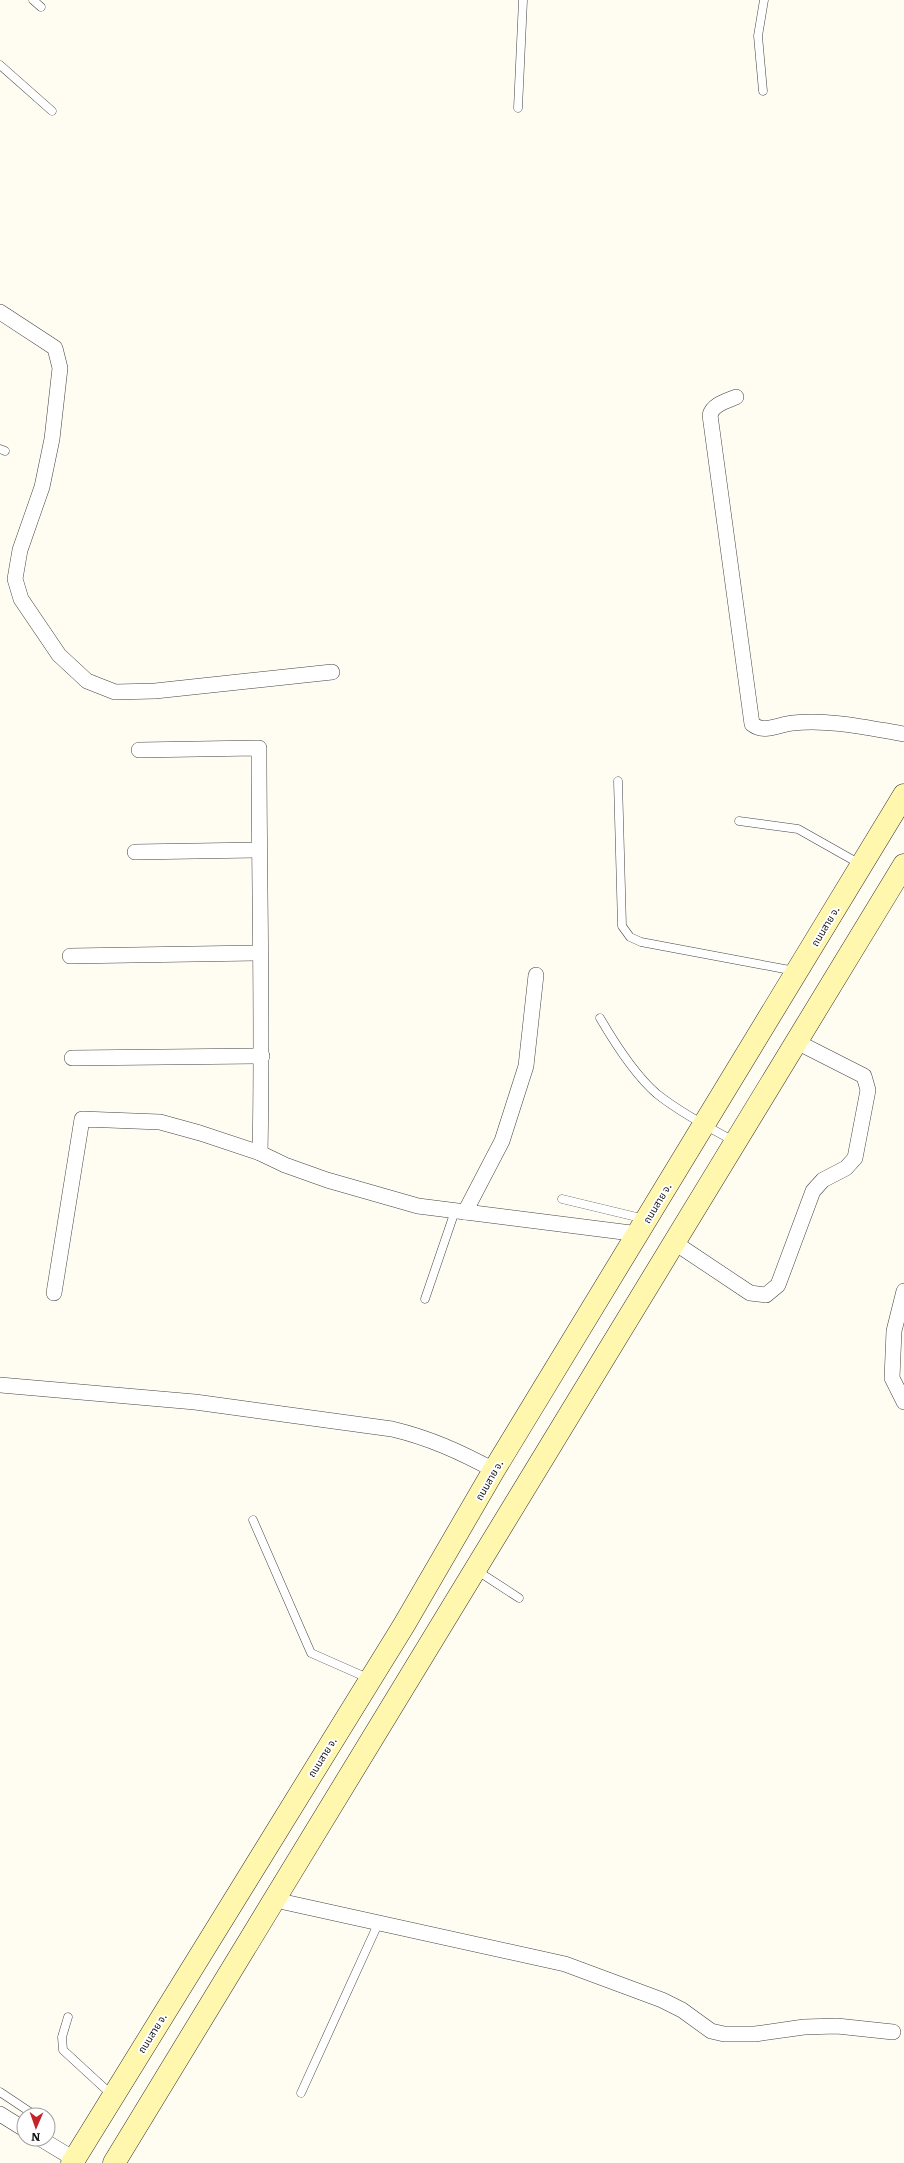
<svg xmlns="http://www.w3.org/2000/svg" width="904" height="2163" viewBox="0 0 904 2163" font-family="Literata,'Noto Sans Thai',serif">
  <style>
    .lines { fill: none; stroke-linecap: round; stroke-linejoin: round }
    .service-casing { stroke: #434343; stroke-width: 9 }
    .minor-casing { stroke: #434343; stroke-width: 16 }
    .secondary-casing { stroke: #323232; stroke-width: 23 }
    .service { stroke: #fff; stroke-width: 8 }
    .minor { stroke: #fff; stroke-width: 15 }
    .secondary { stroke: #fff7ad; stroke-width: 22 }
    .labels { text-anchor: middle; stroke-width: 4; stroke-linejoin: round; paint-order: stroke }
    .street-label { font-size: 10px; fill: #101010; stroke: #fff }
  </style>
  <rect width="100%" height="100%" fill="#fffdf2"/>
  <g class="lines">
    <defs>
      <g id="service">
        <polyline points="33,0 41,7"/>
        <polyline points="0,65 52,111"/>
        <polyline points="763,91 758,36 764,0"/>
        <polyline points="518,108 523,0"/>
        <polyline points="0,449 5,451"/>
        <polyline points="618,781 622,926 630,937 641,942 795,971"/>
        <polyline points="739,821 798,829 860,864"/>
        <path d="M600 1018C614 1042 636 1076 657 1094 681 1113 709 1128 736 1142"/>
        <polyline points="562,1199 645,1219"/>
        <polyline points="425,1299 455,1211"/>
        <polyline points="253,1520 311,1653 370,1679"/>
        <polyline points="476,1570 519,1598"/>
        <polyline points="68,2017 62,2037 63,2050 113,2096"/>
        <polyline points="0,2092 30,2112 30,2115"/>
        <polyline points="301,2093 378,1924"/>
      </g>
      <g id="minor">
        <polyline points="0,312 55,348 60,368 52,439 42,487 20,550 15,579 21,599 59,655 87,681 115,692 155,691 332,672"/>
        <path d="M736 397C727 401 713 404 710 415L752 724C764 734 779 724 793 723 830 719 868 728 904 734"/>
        <path d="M139 750 259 748C259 883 263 1018 260 1153"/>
        <polyline points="135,852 259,850"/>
        <polyline points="70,956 259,953"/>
        <polyline points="72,1058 262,1056"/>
        <polyline points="465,1212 502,1141 526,1066 536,975"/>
        <polyline points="675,1243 750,1293 766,1295 778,1285 813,1191 823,1180 846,1168 855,1158 868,1090 864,1076 797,1042"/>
        <polyline points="904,1291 894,1331 892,1378 904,1402"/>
        <polyline points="54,1293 82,1119 160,1122 200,1133 260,1153 285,1165 327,1180 418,1206 639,1234"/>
        <path d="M0 1385 195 1402 392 1429C430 1438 460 1452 494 1470"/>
        <polyline points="275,1900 565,1964 662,2000 682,2010 711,2031 724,2034 755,2034 804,2027 837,2026 893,2032"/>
        <polyline points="0,2114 24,2129"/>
        <polyline points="41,2139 74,2159"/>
      </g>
      <g id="secondary">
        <polyline points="72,2163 404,1625 494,1470 904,795"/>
        <polyline points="114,2163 904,865"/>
      </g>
    </defs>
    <use href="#service" class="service-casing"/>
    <use href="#minor" class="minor-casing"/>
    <use href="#secondary" class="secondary-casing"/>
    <use href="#service" class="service"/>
    <use href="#minor" class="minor"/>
    <use href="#secondary" class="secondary"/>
  </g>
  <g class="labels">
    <g class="street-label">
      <text transform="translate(825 926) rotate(-59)" y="4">ถนนสาย จ.</text>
      <text transform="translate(657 1203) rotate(-59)" y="4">ถนนสาย จ.</text>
      <text transform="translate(489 1480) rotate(-60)" y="4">ถนนสาย จ.</text>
      <text transform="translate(322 1757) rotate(-58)" y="4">ถนนสาย จ.</text>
      <text transform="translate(152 2033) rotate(-58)" y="4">ถนนสาย จ.</text>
    </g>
  </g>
  <g transform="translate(36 2127) rotate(182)"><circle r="19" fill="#ffffff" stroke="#9f9f9f"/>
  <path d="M0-3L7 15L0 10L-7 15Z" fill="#c62227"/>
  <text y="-6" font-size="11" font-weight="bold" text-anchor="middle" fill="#101010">N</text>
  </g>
</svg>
